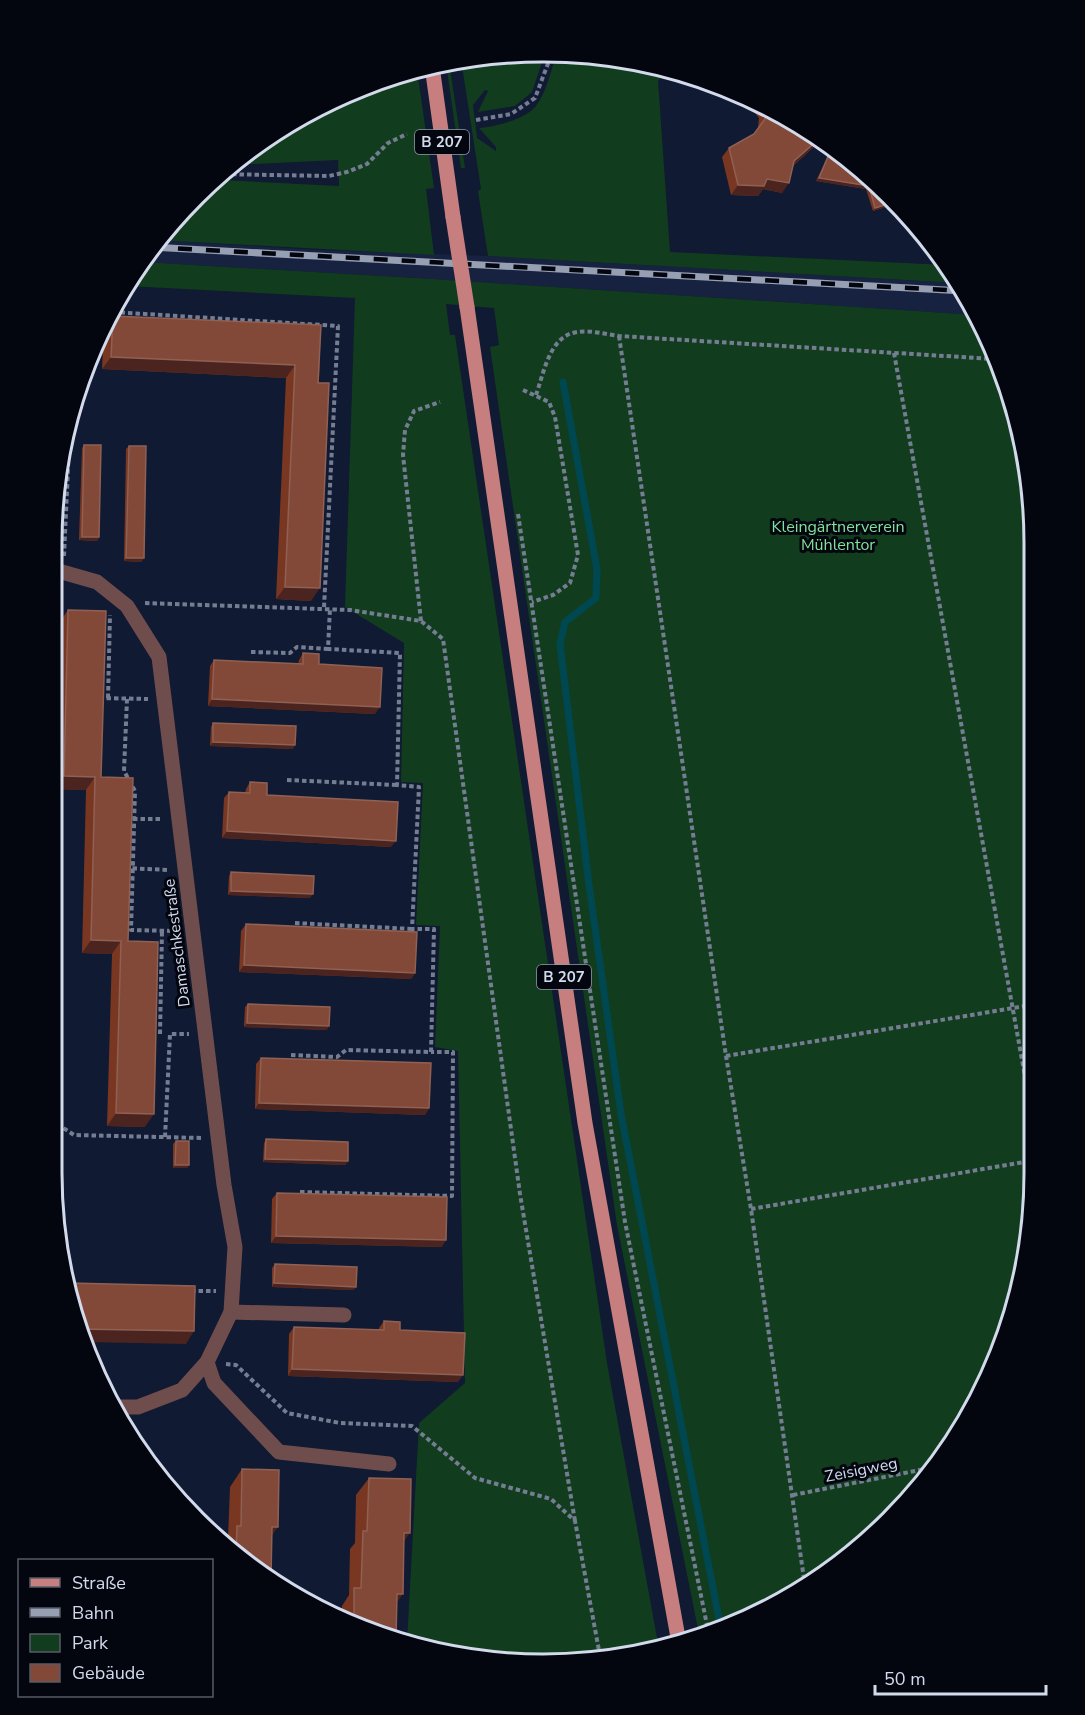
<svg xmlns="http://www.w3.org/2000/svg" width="1085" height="1715" viewBox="0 0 1085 1715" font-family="'Nunito Sans',sans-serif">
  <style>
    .built { fill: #162240 }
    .green { fill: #113d1e }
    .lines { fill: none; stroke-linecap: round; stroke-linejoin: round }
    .stream { stroke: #004851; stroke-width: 7 }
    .path { stroke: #757d92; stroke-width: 4; stroke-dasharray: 4.5 3; stroke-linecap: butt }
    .minor { stroke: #704d4d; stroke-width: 15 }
    .major { stroke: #c77e7f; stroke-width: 15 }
    .rail-casing { stroke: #979fb3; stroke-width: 7 }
    .rail { stroke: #03060f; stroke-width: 4.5; stroke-dasharray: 14; stroke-linecap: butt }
    .major-bridge { stroke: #c77e7f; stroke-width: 15 }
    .wall { fill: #793722 }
    .shaded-wall { fill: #4b241f }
    .building { fill: #824938; stroke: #8f6054; stroke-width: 1.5 }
    .labels { text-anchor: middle; stroke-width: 6; stroke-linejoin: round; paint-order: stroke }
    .shield { fill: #03060f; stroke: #959aaa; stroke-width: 1.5 }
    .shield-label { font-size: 15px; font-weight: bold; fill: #d3daec }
    .park-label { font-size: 16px; fill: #82e29a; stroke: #03060f }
    .street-label { font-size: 16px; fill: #d3daec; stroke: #03060f }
    .rim { fill: none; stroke: #d3daec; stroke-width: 3 }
  </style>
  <rect width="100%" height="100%" fill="#101a32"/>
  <polygon class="built" points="156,240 318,250 488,256 958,283 968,297 976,315 432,279 142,262"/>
  <g class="green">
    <path d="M575 52 668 68 658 81 670 252 946 265 958 283 488 256 478 191 481 189 461 59 479 55 545 53 532 92 515 106 478 112 488 91 485 90 473 105 477 138 496 151V147L479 128C497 126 524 120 536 106 547 92 551 69 557 53Z"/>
    <polygon points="449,62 465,168 461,168 446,63"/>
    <polygon points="417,70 434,188 426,189 434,255 156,240 210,182 220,180 339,186 338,160 230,165 297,117 385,77"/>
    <polygon points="142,262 432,279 976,315 1017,415 1033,510 1030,1236 997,1360 932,1472 816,1581 699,1634 617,1225 490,347 499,345 494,308 446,304 450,335 455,335 607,1363 659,1649 542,1664 407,1642 419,1423 465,1383 458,1051 435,1047 440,926 416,925 423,783 401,782 404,643 345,607 355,298 128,286"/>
  </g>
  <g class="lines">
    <polyline class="stream" points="563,382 597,569 596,598 565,622 560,644 589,885 621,1114 720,1624"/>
    <g class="path">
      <polyline points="476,120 511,114 535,98 552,53"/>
      <polyline points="217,174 329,176 347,172 367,164 388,143 407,134"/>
      <polyline points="113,312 338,326 324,608"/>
      <polyline points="619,336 726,1056 751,1209 805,1586"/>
      <polyline points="894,353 1030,1104"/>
      <polyline points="523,390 549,402 555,417 578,555 570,583 553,595 532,602"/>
      <path d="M536 395C544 373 549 336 577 332 589 330 606 334 619 336L994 359"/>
      <polyline points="518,514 625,1222 708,1630"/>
      <polyline points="64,556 70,425"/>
      <polyline points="145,603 350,610 421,621 443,639 520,1194 575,1521"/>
      <polyline points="421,621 403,455 405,430 414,411 440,402"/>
      <polyline points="251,652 290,653 297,647 328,649"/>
      <polyline points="99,698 148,699"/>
      <polyline points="108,698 110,615"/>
      <polyline points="127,699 124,771 135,791 131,930 174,931"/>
      <polyline points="287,780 397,785"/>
      <polyline points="133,819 162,819"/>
      <polyline points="125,868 169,870"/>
      <polyline points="295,923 412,929"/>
      <polyline points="160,1034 162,931"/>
      <polyline points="291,1055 337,1057 346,1050 431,1052 434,929 412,929 419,787 397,785 400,653 328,649 330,608"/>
      <polyline points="726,1056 1031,1005"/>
      <polyline points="51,1120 74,1135 202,1138"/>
      <polyline points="165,1137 170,1034 189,1034"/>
      <polyline points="51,1152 53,1152"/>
      <polyline points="300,1192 452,1196 453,1052 431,1052"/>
      <polyline points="751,1209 1030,1161"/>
      <polyline points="191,1291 216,1291"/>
      <polyline points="226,1364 236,1365 287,1413 340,1423 412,1426 475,1478 551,1499 575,1521 600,1656"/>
      <polyline points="793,1495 935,1467"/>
    </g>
    <g class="minor">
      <polyline points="55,570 97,582 127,606 159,657 224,1185 235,1247 231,1312 207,1362 182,1390 138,1407 115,1407"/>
      <polyline points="231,1312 344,1315"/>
      <polyline points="207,1362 214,1383 279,1452 389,1464"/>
    </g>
    <g class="major">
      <polyline points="432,66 453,217"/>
      <polyline points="467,307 585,1123 679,1643"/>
    </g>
    <defs>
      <polyline id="rail" points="150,247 964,291"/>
    </defs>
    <use href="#rail" class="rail-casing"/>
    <use href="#rail" class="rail"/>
    <polyline class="major-bridge" points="453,217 467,307"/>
  </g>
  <g class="wall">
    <polygon points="741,95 760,102 825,142 817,144 793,166 782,193 763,189 758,196 731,195 722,157 729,148 754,134 758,128 759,118"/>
    <polygon points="829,154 892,205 873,211 866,189 816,181"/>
    <polygon points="113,316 321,325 311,601 276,599 286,378 102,369 104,329"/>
    <polygon points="84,445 99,537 97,541 79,540 82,448"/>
    <polygon points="129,446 144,558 141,562 124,561 126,449"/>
    <polygon points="68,610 101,777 128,941 145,1127 107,1126 112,954 82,953 86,790 55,789 59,623"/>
    <polygon points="303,653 319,664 375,714 208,706 210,666 214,660 298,664 299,660"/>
    <polygon points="213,723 293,749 210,746 211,727"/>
    <polygon points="250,782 267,795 391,847 222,838 224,798 229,792 245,793 246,789"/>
    <polygon points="231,872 310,898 228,895 229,876"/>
    <polygon points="246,924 415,973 411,979 239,972 241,931"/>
    <polygon points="248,1004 327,1030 244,1027 245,1007"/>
    <polygon points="261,1058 429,1108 425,1115 255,1109 256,1064"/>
    <polygon points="266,1139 348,1161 345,1165 263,1162 264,1143"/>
    <polygon points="176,1141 189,1165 187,1168 173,1168 173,1144"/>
    <polygon points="277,1193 442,1247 271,1243 272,1199"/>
    <polygon points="275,1264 354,1290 272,1287 272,1268"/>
    <polygon points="384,1321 400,1330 458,1382 288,1376 289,1334 294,1327 379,1330 379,1328"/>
    <polygon points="242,1469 272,1535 244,1563 225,1543 228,1539 230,1487"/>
    <polygon points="369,1478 404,1541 397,1602 384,1638 342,1615 342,1606 349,1595 350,1549 355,1543 356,1495"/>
  </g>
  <g class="shaded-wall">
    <polygon points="819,139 825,142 817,144 787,171 794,161"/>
    <polygon points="819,178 869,186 866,189 816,181"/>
    <polygon points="767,179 789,183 782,193 763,189 758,196 731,195 738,185"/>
    <polygon points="894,202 892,205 873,211 875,208"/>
    <polygon points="111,357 295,365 286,378 102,369"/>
    <polygon points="55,519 61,519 55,528"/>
    <polygon points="82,537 99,537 97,541 79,540"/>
    <polygon points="126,558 144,558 141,562 124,561"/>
    <polygon points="285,587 320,588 311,601 276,599"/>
    <polygon points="212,699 380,707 375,714 208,706"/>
    <polygon points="213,742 295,745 293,749 210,746"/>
    <polygon points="64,776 95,777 86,790 55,789"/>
    <polygon points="227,831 396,841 391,847 222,838"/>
    <polygon points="231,891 313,894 310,898 228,895"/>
    <polygon points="91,940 121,941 112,954 82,953"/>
    <polygon points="244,965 415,973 411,979 239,972"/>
    <polygon points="247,1023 329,1026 327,1030 244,1027"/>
    <polygon points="259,1103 429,1108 425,1115 255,1109"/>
    <polygon points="116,1113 154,1114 145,1127 107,1126"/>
    <polygon points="265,1159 348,1161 345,1165 263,1162"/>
    <polygon points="175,1165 189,1165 187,1168 173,1168"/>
    <polygon points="276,1236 446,1240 442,1247 271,1243"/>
    <polygon points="274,1283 356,1287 354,1290 272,1287"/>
    <polygon points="77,1329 194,1331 186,1344 83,1342"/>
    <polygon points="292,1369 463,1375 458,1382 288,1376"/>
    <polygon points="272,1527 278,1527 265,1545"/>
    <polygon points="404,1533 410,1533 397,1551"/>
    <polygon points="397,1594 403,1594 390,1612"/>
  </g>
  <g class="building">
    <polygon points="766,108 771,109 819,139 794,161 789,183 767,179 764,186 738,185 729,148 754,134 765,119"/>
    <polygon points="829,154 847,157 894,202 875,208 869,186 819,178"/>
    <polygon points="113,316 321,325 318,383 329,383 320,588 285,587 295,365 111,357"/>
    <polygon points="65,441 61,519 55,519 55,479"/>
    <polygon points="84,445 101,445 99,537 82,537"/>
    <polygon points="129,446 146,446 144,558 126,558"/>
    <polygon points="68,610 106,611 101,777 133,778 128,941 158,942 154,1114 116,1113 121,941 91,940 95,777 64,776"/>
    <polygon points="303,653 319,654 319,664 382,668 380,707 212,699 214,660 303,664"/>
    <polygon points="213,723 296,726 295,745 213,742"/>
    <polygon points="250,782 267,783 267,795 398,802 396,841 227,831 229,792 250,793"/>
    <polygon points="231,872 314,876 313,894 231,891"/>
    <polygon points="246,924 417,932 415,973 244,965"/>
    <polygon points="248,1004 330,1007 329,1026 247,1023"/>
    <polygon points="261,1058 431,1063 429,1108 259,1103"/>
    <polygon points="266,1139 348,1142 348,1161 265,1159"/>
    <polygon points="176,1141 189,1141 189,1165 175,1165"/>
    <polygon points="51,1163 55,1163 55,1194 51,1173"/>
    <polygon points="277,1193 447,1197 446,1240 276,1236"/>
    <polygon points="275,1264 357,1267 356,1287 274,1283"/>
    <polygon points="69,1283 195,1286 194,1331 77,1329"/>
    <polygon points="384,1321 400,1322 400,1330 465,1333 463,1375 292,1369 294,1327 384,1330"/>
    <polygon points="242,1469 279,1470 278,1527 272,1527 271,1577 244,1563 236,1555 237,1526 241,1526"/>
    <polygon points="369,1478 411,1479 410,1533 404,1533 403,1594 397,1594 396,1640 384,1638 348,1618 354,1619 354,1588 361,1588 363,1531 367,1531"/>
  </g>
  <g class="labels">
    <g class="shield">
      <rect x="415" y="130" width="54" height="24" rx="4.5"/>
      <rect x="537" y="965" width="54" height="24" rx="4.5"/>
    </g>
    <g class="shield-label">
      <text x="442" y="147">B 207</text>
      <text x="564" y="982">B 207</text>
    </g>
    <g class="park-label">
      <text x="838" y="532">Kleingärtnerverein<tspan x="838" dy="18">Mühlentor</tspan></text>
    </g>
    <g class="street-label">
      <text transform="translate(176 943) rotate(-97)" y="6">Damaschkestraße</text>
      <text transform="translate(861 1469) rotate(-11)" y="6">Zeisigweg</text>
    </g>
  </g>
  <path d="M0 0H1085V1715H0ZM543 62H543A481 481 0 0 1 1024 543V1173A481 481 0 0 1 543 1654H543A481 481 0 0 1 62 1173V543A481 481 0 0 1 543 62Z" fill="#03060f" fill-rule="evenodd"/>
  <path class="rim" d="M543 62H543A481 481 0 0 1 1024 543V1173A481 481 0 0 1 543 1654H543A481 481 0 0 1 62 1173V543A481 481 0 0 1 543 62Z"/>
  <rect x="18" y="1559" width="195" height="138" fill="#03060f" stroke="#565b67" stroke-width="1.5"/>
  <rect x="30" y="1578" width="30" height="9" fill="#c77e7f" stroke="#565b67" stroke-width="1.5"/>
  <text x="72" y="1589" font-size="18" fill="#d3daec">Straße</text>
  <rect x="30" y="1608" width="30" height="9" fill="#979fb3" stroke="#565b67" stroke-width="1.5"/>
  <text x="72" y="1619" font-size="18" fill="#d3daec">Bahn</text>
  <rect x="30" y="1634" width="30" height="18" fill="#113d1e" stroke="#565b67" stroke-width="1.5"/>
  <text x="72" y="1649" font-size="18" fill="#d3daec">Park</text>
  <rect x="30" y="1664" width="30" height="18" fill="#824938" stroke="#565b67" stroke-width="1.5"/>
  <text x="72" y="1679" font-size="18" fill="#d3daec">Gebäude</text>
  <path d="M875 1685v9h171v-9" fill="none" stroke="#d3daec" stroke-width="3"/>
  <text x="884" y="1685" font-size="18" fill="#d3daec" stroke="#03060f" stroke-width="4.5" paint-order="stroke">50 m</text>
</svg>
